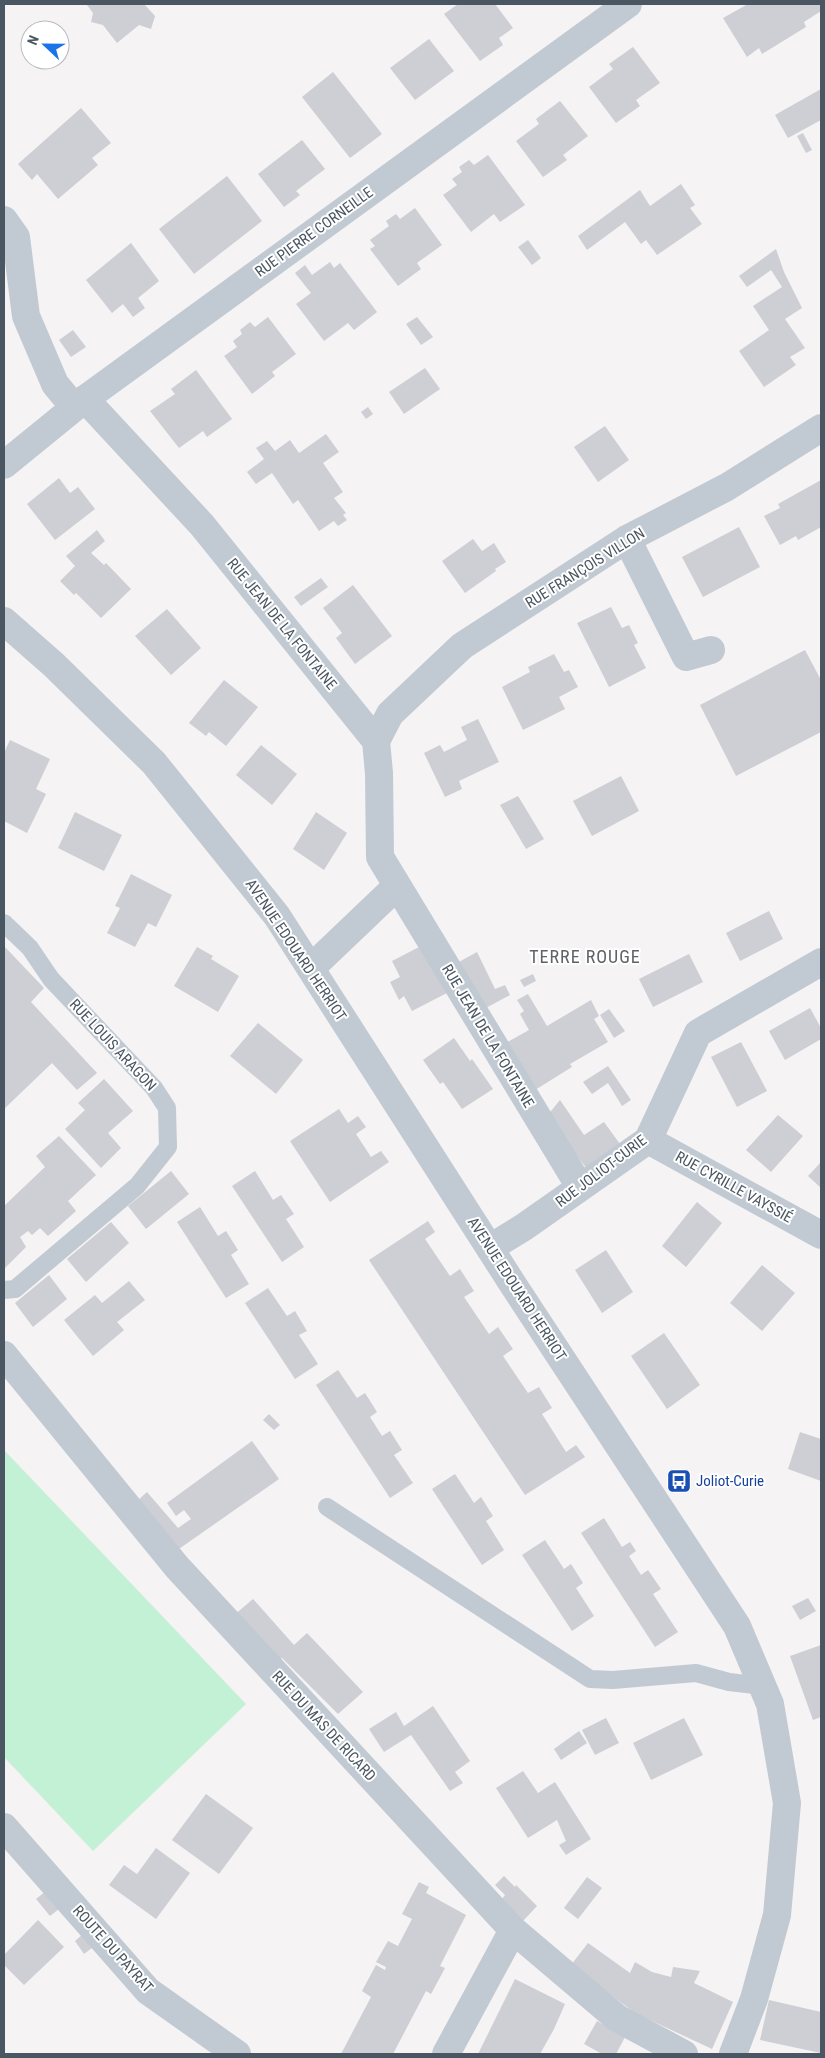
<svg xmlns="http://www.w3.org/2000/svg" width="825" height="2058" viewBox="0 0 825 2058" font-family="'Roboto Condensed',sans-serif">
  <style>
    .green { fill: #c3f1d5 }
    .building { fill: #cdcfd5 }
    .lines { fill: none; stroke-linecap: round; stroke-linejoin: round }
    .lane { stroke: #c1cad2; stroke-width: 18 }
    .street { stroke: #c1cad2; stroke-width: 28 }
    .labels { text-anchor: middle; stroke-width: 4; stroke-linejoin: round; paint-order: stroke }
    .street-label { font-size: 15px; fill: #4a5661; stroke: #fff }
    .transit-label { font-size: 15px; fill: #164399; stroke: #fff; text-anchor: start }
    .quarter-label { font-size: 18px; letter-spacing: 1px; fill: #5f6368; stroke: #fff }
  </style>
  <rect width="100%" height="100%" fill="#f5f3f3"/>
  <polygon class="green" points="4,1450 246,1704 93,1851 4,1757"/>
  <g class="building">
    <polygon points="89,4 144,4 155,16 151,29 139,25 117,43 103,25 91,22 93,13 87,5"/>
    <polygon points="458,4 495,4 513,28 499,38 503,45 480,61 444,14"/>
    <polygon points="748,4 821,4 821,11 804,22 806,27 762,54 759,48 747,57 723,18"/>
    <polygon points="429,39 454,71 415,100 390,68"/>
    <polygon points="633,47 660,83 636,100 640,106 616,123 589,87 613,69 609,64"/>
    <polygon points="333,72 382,134 350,158 302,97"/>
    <polygon points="821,89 821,120 788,138 775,115"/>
    <polygon points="560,101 588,136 563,155 567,160 543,177 516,141 539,124 536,119"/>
    <polygon points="81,108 111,143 92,158 98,165 58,199 37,174 32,180 18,164"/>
    <polygon points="803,133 812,150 806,153 797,136"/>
    <polygon points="302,140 325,169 296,191 300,195 284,207 258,174"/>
    <polygon points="488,155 525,205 500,222 494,214 471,232 443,195 457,185 452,179 462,172 459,167 469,160 474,165"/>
    <polygon points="227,176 262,221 194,274 159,229"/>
    <polygon points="681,184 695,205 690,208 702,224 657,255 646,240 641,244 625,222 587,250 578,236 640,190 650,206"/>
    <polygon points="415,208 442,245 417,263 421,269 398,286 370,249 375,246 370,240 389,226 386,221 396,214 400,219"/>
    <polygon points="528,240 541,258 532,265 518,247"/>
    <polygon points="131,243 159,281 138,298 145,308 133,317 123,304 112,313 86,280"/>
    <polygon points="776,249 784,272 802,308 785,319 805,348 790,357 796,365 764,387 739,351 769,330 753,306 782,287 771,270 747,287 739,276"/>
    <polygon points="330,262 334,268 340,263 377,312 354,330 348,323 324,341 296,304 311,293 295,273 305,265 312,275"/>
    <polygon points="268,317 296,354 272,372 275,376 252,394 224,356 237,347 233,341 242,334 240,330 250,322 255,327"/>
    <polygon points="417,317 433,337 421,345 406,324"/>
    <polygon points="73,330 86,347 71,357 59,340"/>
    <polygon points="425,368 440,389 404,414 389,392"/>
    <polygon points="196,370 232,419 207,437 203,431 179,448 150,411 175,394 171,389"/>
    <polygon points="368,407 373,414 366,419 361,412"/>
    <polygon points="605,426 629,460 598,482 574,447"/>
    <polygon points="326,434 339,452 323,463 343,492 334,498 346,513 343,515 347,520 338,526 334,521 319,531 298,500 293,504 272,473 256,484 247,472 264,459 256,448 267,441 275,451 290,440 299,453"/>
    <polygon points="59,478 70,493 78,487 95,509 55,540 27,504"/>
    <polygon points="821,480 821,527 798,540 796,536 780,545 764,516 780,508 778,504"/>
    <polygon points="739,527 760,567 703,597 682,557"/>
    <polygon points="97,530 105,541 91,553 104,565 106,563 131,589 101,618 76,593 74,595 60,581 75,566 66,556"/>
    <polygon points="473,539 482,551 494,543 506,562 495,569 496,571 465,593 442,561"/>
    <polygon points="321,578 328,587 301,606 294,597"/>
    <polygon points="353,585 392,636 355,664 336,638 342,633 323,608"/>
    <polygon points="611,607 622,628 629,625 638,643 634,645 646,668 609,687 577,623"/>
    <polygon points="167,609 201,648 171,675 135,636"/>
    <polygon points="805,650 821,680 821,732 736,776 700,705"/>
    <polygon points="554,654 564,672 569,670 578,687 559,697 565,709 523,730 502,687 530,672 528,667"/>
    <polygon points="224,680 258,707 226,746 209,732 206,736 189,723"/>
    <polygon points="478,719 499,762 459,781 462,789 445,797 424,753 440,745 444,752 467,740 461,727"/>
    <polygon points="10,740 50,759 36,789 46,794 27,833 4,821 4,753"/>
    <polygon points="261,745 297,774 272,805 236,775"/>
    <polygon points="621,776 639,811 592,836 573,801"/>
    <polygon points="518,796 544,839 526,849 500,805"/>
    <polygon points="75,812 122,835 104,871 58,848"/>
    <polygon points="316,812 347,833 324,870 293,849"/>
    <polygon points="131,874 172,895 156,927 148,923 135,947 107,933 120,908 115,906"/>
    <polygon points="769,911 783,939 740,961 726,933"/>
    <polygon points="423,945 447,993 412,1011 404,996 399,1000 390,982 400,977 392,961"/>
    <polygon points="4,946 44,988 31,1002 97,1073 77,1090 52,1063 4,1109"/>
    <polygon points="197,947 213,956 211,959 239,976 218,1012 174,986"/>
    <polygon points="477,952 495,989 505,985 510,995 482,1010 457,963"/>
    <polygon points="689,954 703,982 653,1007 639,979"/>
    <polygon points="533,974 536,981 524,987 520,980"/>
    <polygon points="528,994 547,1026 591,1000 599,1016 594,1019 608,1042 570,1064 572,1067 535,1090 506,1043 529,1030 520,1014 524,1011 517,1000"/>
    <polygon points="810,1008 821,1028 821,1039 785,1060 769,1031"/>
    <polygon points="609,1009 625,1031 614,1038 600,1015"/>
    <polygon points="258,1023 303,1060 276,1094 230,1056"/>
    <polygon points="454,1038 470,1061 472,1059 493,1089 462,1109 443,1082 440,1084 423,1060"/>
    <polygon points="741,1042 767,1091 737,1107 711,1057"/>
    <polygon points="608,1066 631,1100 622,1106 608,1083 592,1094 583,1082"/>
    <polygon points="104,1079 133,1111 108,1133 121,1148 101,1168 65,1129 85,1110 78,1103"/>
    <polygon points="560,1100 584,1135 604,1122 620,1144 587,1169 547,1116"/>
    <polygon points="339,1109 348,1123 358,1116 366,1127 356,1134 371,1157 381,1151 389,1162 330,1202 290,1141"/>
    <polygon points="778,1115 803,1136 771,1172 746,1150"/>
    <polygon points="59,1136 96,1175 68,1201 76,1211 48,1236 40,1228 32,1235 28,1231 20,1237 26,1247 4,1269 4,1206 45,1167 36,1156"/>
    <polygon points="821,1162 821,1188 808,1176"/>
    <polygon points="171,1171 189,1194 146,1229 128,1206"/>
    <polygon points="255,1171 273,1200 281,1195 294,1214 286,1219 304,1247 282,1262 232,1186"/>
    <polygon points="697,1202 722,1223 686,1267 662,1246"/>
    <polygon points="200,1207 218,1236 226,1231 238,1250 231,1255 249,1284 226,1298 177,1222"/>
    <polygon points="428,1221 435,1232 425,1239 450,1276 460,1269 474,1291 464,1297 489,1334 498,1327 513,1349 503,1356 528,1393 539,1387 552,1408 542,1414 566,1452 576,1445 585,1457 525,1495 369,1260"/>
    <polygon points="111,1222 129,1243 86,1282 67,1259"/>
    <polygon points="606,1250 633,1292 602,1313 575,1270"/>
    <polygon points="762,1265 795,1293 762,1331 730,1303"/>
    <polygon points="49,1275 67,1299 33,1327 15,1303"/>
    <polygon points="129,1281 145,1300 117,1322 124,1330 93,1356 64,1320 95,1295 102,1303"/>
    <polygon points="268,1288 287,1316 295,1311 307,1331 299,1335 318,1364 295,1379 245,1303"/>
    <polygon points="664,1333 700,1385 667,1409 631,1356"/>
    <polygon points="338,1370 357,1398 365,1393 377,1412 370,1417 382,1436 390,1431 402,1450 394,1455 413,1483 390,1498 316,1385"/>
    <polygon points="269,1414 280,1425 274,1430 263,1420"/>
    <polygon points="800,1432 821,1439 821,1481 788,1469"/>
    <polygon points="252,1441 279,1479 176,1551 135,1503 147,1492 178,1528 191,1519 184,1510 176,1516 167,1503"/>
    <polygon points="455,1474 474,1503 481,1497 493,1516 486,1521 504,1550 482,1565 432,1489"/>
    <polygon points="604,1518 622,1547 630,1542 636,1551 629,1556 641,1575 648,1570 661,1589 653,1594 678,1632 655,1647 581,1533"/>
    <polygon points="545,1540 564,1569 571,1564 583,1583 576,1588 594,1616 572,1631 522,1555"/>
    <polygon points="808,1598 816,1611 800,1620 792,1606"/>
    <polygon points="253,1599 294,1645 307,1633 363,1692 338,1714 282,1658 276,1663 233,1616"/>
    <polygon points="821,1645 821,1717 813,1720 790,1656"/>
    <polygon points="433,1706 470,1761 455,1772 463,1783 450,1791 411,1735 384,1752 369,1729 396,1712 404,1726"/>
    <polygon points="606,1718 619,1743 595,1755 582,1730"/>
    <polygon points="684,1718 703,1755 651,1780 633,1743"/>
    <polygon points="579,1731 587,1743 561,1760 554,1749"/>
    <polygon points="523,1771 538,1793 555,1782 591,1839 566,1855 559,1845 566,1841 557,1820 528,1838 496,1788"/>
    <polygon points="206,1794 253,1828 219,1874 172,1840"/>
    <polygon points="156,1848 190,1873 156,1919 109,1885 124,1865 137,1874"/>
    <polygon points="504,1876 515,1887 516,1885 537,1906 523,1921 502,1899 505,1895 495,1885"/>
    <polygon points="587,1877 602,1888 578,1919 564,1908"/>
    <polygon points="419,1882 429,1887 426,1893 466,1915 440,1966 445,1968 431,1994 426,1991 393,2054 341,2054 371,1997 362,1991 376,1965 385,1970 386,1967 376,1962 388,1941 398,1946 412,1919 402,1914"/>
    <polygon points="46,1891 59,1909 50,1916 36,1899"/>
    <polygon points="38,1920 64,1947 24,1985 4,1965 4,1955"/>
    <polygon points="82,1935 92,1948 84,1954 75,1941"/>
    <polygon points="588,1943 630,1973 635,1962 652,1972 671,1977 673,1967 700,1971 694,1983 733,2002 712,2049 635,2013 571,1965"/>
    <polygon points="515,1979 565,2004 554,2029 540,2054 478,2054"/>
    <polygon points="769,2000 821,2012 821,2053 760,2040"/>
    <polygon points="597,2021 625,2037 616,2054 602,2054 584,2044"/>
  </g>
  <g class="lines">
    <g class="lane">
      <polyline points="4,923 30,948 51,979 154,1088 167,1108 168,1147 137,1186 15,1289 4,1290"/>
      <polyline points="327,1507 590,1679 613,1680 696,1673 729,1682 763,1686"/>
    </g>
    <g class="street">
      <polyline points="4,220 16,237 26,316 55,384 74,407"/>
      <polyline points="85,399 202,525 376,741 379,773 380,857 580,1187"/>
      <polyline points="4,465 85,399 628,4"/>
      <polyline points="627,539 686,657 711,650"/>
      <polyline points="4,621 54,665 154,763 277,916 512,1283 737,1626 770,1704 787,1803 777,1915 754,1999 733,2054"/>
      <polyline points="376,741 390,714 462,646 627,539 727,487 821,428"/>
      <polyline points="311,968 397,886"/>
      <polyline points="648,1140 821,1235"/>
      <polyline points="490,1248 524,1227 648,1140 698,1033 821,962"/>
      <polyline points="4,1355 177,1567 513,1930 617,2018 684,2054"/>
      <polyline points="4,1827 148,1991 237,2054"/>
      <polyline points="446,2054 513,1930"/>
    </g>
  </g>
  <defs>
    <symbol id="bus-square" viewBox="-11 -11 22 22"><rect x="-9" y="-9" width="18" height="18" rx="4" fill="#1a4fb4" stroke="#fff"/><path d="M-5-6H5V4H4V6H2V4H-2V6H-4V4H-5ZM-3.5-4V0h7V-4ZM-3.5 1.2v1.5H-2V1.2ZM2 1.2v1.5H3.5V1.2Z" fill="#fff"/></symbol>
  </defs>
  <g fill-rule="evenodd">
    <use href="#bus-square" x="665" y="1467" width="28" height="28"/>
  </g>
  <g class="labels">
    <g class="street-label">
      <text transform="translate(314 232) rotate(-36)" y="5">RUE PIERRE CORNEILLE</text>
      <text transform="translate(585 568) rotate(-32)" y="5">RUE FRANÇOIS VILLON</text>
      <text transform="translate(282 624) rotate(51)" y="5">RUE JEAN DE LA FONTAINE</text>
      <text transform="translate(296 950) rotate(56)" y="5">AVENUE EDOUARD HERRIOT</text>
      <text transform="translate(488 1036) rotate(59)" y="5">RUE JEAN DE LA FONTAINE</text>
      <text transform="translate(113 1045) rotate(47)" y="5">RUE LOUIS ARAGON</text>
      <text transform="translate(601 1171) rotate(-37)" y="5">RUE JOLIOT-CURIE</text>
      <text transform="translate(734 1187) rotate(29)" y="5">RUE CYRILLE VAYSSIÉ</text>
      <text transform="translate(517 1289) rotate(57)" y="5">AVENUE EDOUARD HERRIOT</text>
      <text transform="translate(324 1726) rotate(47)" y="5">RUE DU MAS DE RICARD</text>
      <text transform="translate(113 1949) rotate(48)" y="5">ROUTE DU PAYRAT</text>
    </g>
    <g class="transit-label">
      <text x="696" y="1486">Joliot-Curie</text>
    </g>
    <g class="quarter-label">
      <text x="585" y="963">TERRE ROUGE</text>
    </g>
  </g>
  <rect width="825" height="2058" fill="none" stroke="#4a5661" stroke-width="10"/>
  <g transform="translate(45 45) rotate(292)"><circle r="24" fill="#ffffff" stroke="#b7bbc0"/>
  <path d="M0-4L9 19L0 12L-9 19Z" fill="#1a73e8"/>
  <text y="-8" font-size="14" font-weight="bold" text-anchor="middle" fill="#4a5661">N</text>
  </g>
</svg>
